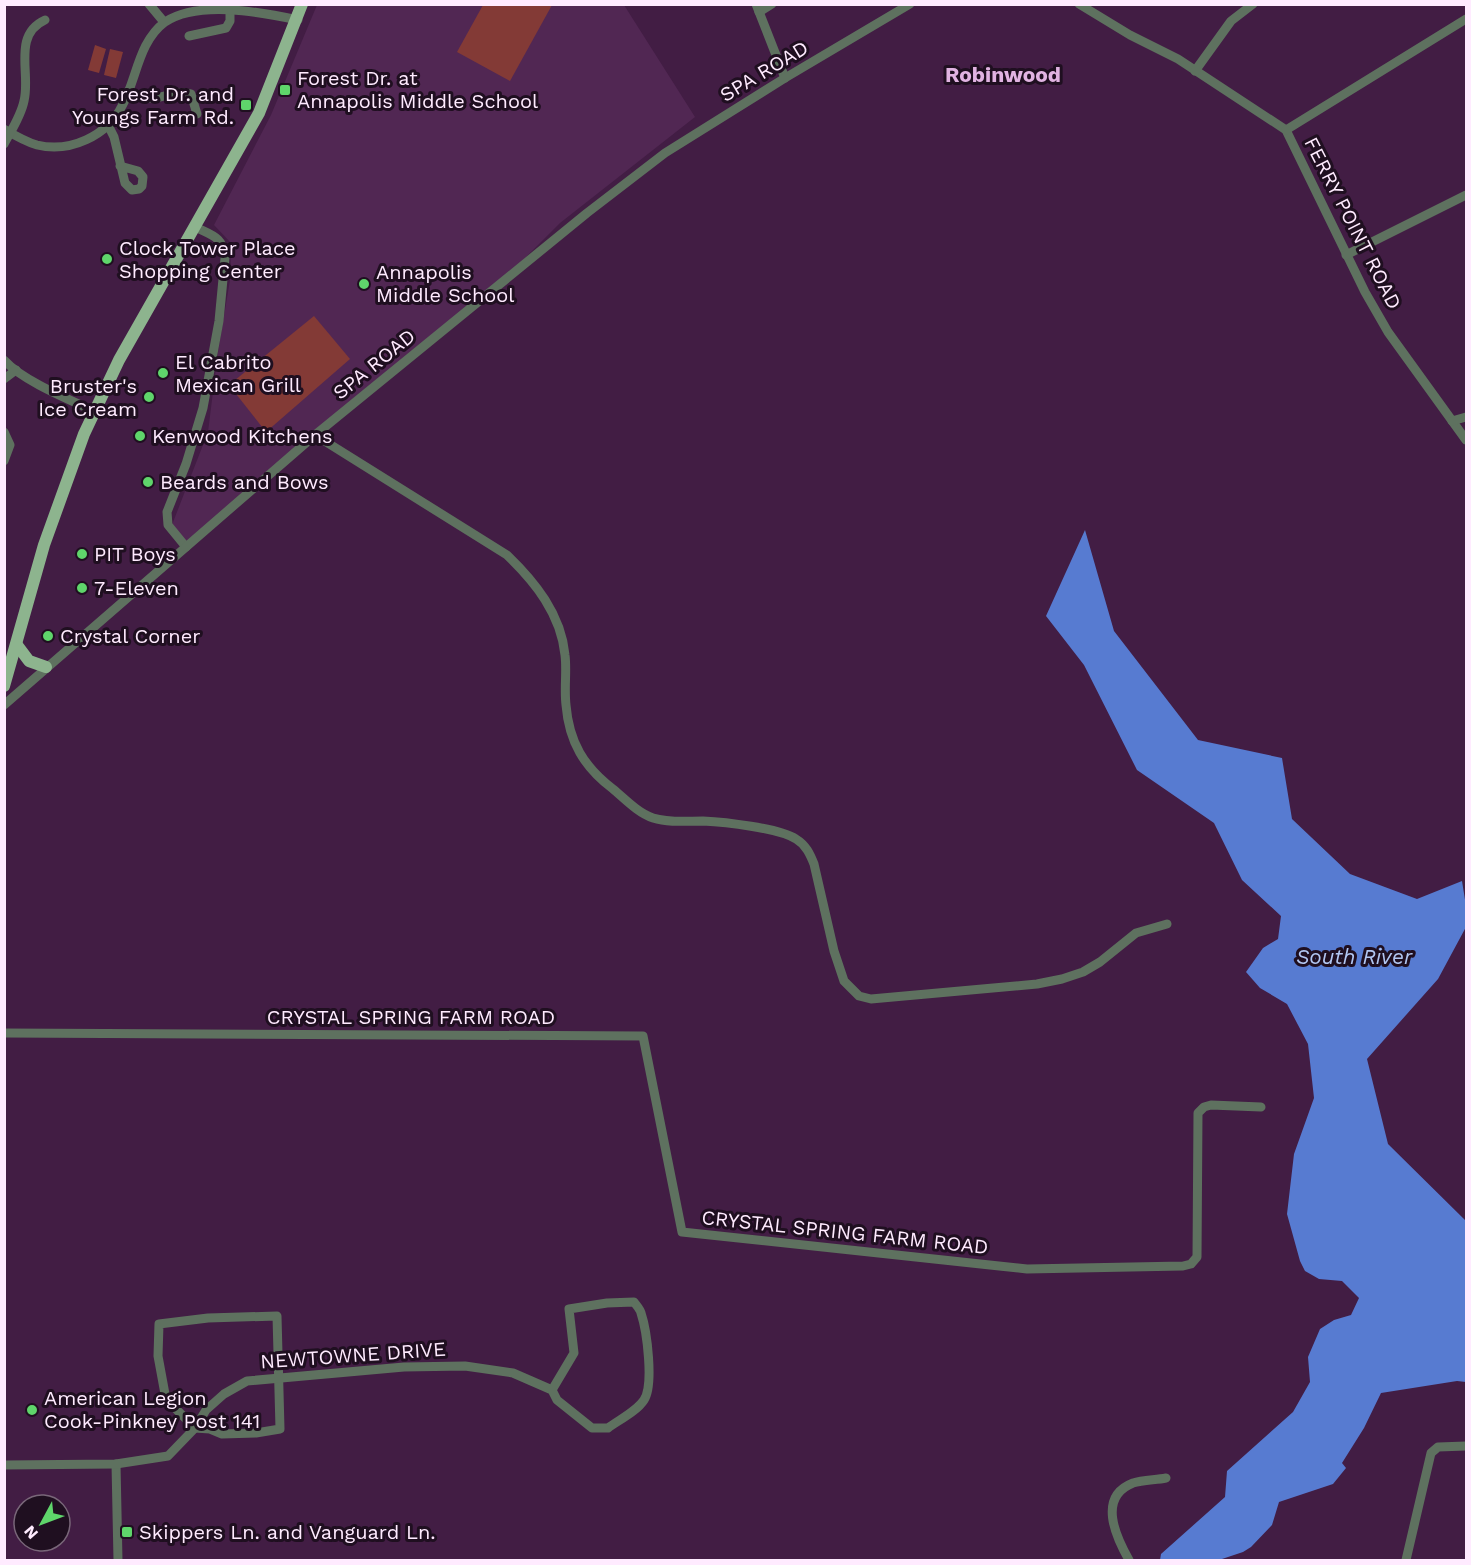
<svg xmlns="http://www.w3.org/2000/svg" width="1471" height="1565" viewBox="0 0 1471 1565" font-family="'Work Sans',sans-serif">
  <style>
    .built { fill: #512753 }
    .green { fill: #833a36 }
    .water { fill: #577bd1 }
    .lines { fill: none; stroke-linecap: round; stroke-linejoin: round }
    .minor { stroke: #5e715f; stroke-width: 9 }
    .major { stroke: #8db48e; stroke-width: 12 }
    .poi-dot { fill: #5fd56b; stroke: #1f0f20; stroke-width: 2 }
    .labels { text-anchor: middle; stroke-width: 6; stroke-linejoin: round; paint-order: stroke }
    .street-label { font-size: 20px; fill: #ffebff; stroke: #1f0f20 }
    .poi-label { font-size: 20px; fill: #ffebff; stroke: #1f0f20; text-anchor: start }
    .neighbourhood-label { font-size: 21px; font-weight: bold; fill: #e1b3e2; stroke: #1f0f20 }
    .water-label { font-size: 21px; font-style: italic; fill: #b1c6f2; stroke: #1f0f20 }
  </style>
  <rect width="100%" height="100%" fill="#421d44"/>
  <polygon class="built" points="317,5 624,5 695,117 560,223 488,295 184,543 170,530 208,432 218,352 231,274 230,242 214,225 271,115"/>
  <g class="green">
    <polygon points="483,5 552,5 510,81 457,52"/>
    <polygon points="95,45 106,49 99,73 88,70"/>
    <polygon points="110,49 123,52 116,78 104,75"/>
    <polygon points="314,316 350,359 266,432 229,385"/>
  </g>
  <polygon class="water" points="1085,530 1114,631 1198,740 1282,758 1292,819 1350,874 1417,899 1462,881 1466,906 1466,927 1438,979 1367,1059 1388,1144 1466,1221 1466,1382 1457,1381 1381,1393 1364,1428 1342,1463 1346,1468 1333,1484 1279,1502 1272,1525 1251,1547 1243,1552 1219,1560 1160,1560 1161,1554 1225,1497 1227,1471 1293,1412 1310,1382 1308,1357 1320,1329 1334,1320 1351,1315 1359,1298 1342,1281 1319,1279 1305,1271 1300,1261 1287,1214 1294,1154 1314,1098 1308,1044 1287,1004 1260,988 1246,972 1263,948 1278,939 1281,916 1242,880 1214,823 1137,770 1084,665 1046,616"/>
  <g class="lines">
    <g class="minor">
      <polyline points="149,4 164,22"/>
      <polyline points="756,4 785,78"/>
      <polyline points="1079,4 1130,35 1178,59 1286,130 1365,292 1388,332 1466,440"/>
      <polyline points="759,12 772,4"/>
      <polyline points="189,36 226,28 230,21 230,4"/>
      <polyline points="1195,71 1231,21 1253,4"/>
      <path d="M128 91C136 94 143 99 152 98 166 98 177 89 191 94L197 114"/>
      <polyline points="108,125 114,137 125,183 132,190 139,189 142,186 143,177 138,171 120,166"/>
      <path d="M4 129C14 135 26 142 37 145 70 153 107 136 122 106 137 79 138 42 165 22 198 0 260 12 298 20"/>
      <polyline points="1286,130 1466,19"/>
      <path d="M4 144C11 131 21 116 24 101 31 74 12 35 45 20"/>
      <polyline points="1346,255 1466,195"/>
      <path d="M4 360C23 381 68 399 94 411"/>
      <polyline points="4,379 16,370"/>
      <polyline points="1452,421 1466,417"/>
      <polyline points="4,432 10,445 4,461"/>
      <path d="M315 435 507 555C535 582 561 614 565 655 567 671 564 688 566 705 569 742 584 767 613 789 625 799 638 813 653 818 669 823 687 821 703 821 724 822 779 828 796 839 806 845 810 854 814 864L834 951 844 981 859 996 871 999 1037 984 1062 979 1083 972 1100 962 1136 933 1167 924"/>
      <path d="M186 547 168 525 167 512 186 464 203 408 219 321 225 258C224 237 211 235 195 227"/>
      <polyline points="4,705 315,435 587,213 665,153 785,78 910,4"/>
      <polyline points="4,1033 643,1036 682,1232 1027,1269 1183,1266 1191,1264 1197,1257 1198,1113 1204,1107 1211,1105 1261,1107"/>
      <polygon points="277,1316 280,1429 256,1433 222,1434 210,1429 195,1428 174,1407 165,1394 158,1356 159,1324 208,1318"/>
      <polyline points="116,1464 118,1560"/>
      <path d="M4 1465 116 1464 168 1456 195 1428 206 1410 224 1394 247 1381 404 1367 465 1366 513 1373 552 1390 557 1400 592 1428H608C619 1420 637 1411 644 1400 654 1385 647 1331 641 1313 640 1309 636 1305 634 1302L607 1303 569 1309 574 1353 552 1390"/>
      <path d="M1129 1560C1116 1537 1097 1497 1133 1483 1143 1480 1156 1480 1166 1478"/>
      <polyline points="1406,1560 1431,1453 1438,1447 1466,1446"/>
    </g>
    <g class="major">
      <polyline points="17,645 29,661 46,667"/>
      <polyline points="4,686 44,545 84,434 119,360 259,113 302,4"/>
    </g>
  </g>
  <g class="poi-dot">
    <rect x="279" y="84" width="12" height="12" rx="3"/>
    <rect x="240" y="99" width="12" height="12" rx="3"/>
    <circle cx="107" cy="259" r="6"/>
    <circle cx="364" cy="284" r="6"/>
    <circle cx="163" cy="373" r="6"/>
    <circle cx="149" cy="397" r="6"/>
    <circle cx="140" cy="436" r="6"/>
    <circle cx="148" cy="482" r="6"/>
    <circle cx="82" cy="554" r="6"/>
    <circle cx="82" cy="588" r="6"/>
    <circle cx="48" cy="636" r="6"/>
    <circle cx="32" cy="1410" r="6"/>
    <rect x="121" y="1526" width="12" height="12" rx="3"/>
  </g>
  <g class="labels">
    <g class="street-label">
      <text transform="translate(764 71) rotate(-31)" y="7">SPA ROAD</text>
      <text transform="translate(1353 223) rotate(63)" y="7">FERRY POINT ROAD</text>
      <text transform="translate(374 364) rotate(-39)" y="7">SPA ROAD</text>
      <text x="411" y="1024">CRYSTAL SPRING FARM ROAD</text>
      <text transform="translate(845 1232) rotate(6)" y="7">CRYSTAL SPRING FARM ROAD</text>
      <text transform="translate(353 1355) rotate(-4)" y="7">NEWTOWNE DRIVE</text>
    </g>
    <g class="poi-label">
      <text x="297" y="85">Forest Dr. at<tspan x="297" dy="23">Annapolis Middle School</tspan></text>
      <text x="234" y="101" text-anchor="end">Forest Dr. and<tspan x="234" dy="23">Youngs Farm Rd.</tspan></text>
      <text x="119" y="255">Clock Tower Place<tspan x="119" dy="23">Shopping Center</tspan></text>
      <text x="376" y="279">Annapolis<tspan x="376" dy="23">Middle School</tspan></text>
      <text x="175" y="369">El Cabrito<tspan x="175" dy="23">Mexican Grill</tspan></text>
      <text x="137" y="393" text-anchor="end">Bruster's<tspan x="137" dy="23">Ice Cream</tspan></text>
      <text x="152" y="443">Kenwood Kitchens</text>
      <text x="160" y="489">Beards and Bows</text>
      <text x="94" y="561">PIT Boys</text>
      <text x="94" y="595">7-Eleven</text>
      <text x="60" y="643">Crystal Corner</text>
      <text x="44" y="1405">American Legion<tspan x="44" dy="23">Cook-Pinkney Post 141</tspan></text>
      <text x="139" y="1539">Skippers Ln. and Vanguard Ln.</text>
    </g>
    <g class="neighbourhood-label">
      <text x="1003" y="82">Robinwood</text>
    </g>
    <g class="water-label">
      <text x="1354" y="964">South River</text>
    </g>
  </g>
  <rect width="1471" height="1565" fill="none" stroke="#ffebff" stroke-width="12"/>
  <g transform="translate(42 1523) rotate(229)"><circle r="28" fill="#1f0f20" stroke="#796779" stroke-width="1.5"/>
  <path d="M0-4.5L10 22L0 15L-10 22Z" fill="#5fd56b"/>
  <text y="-9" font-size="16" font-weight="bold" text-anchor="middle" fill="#ffebff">N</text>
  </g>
</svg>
